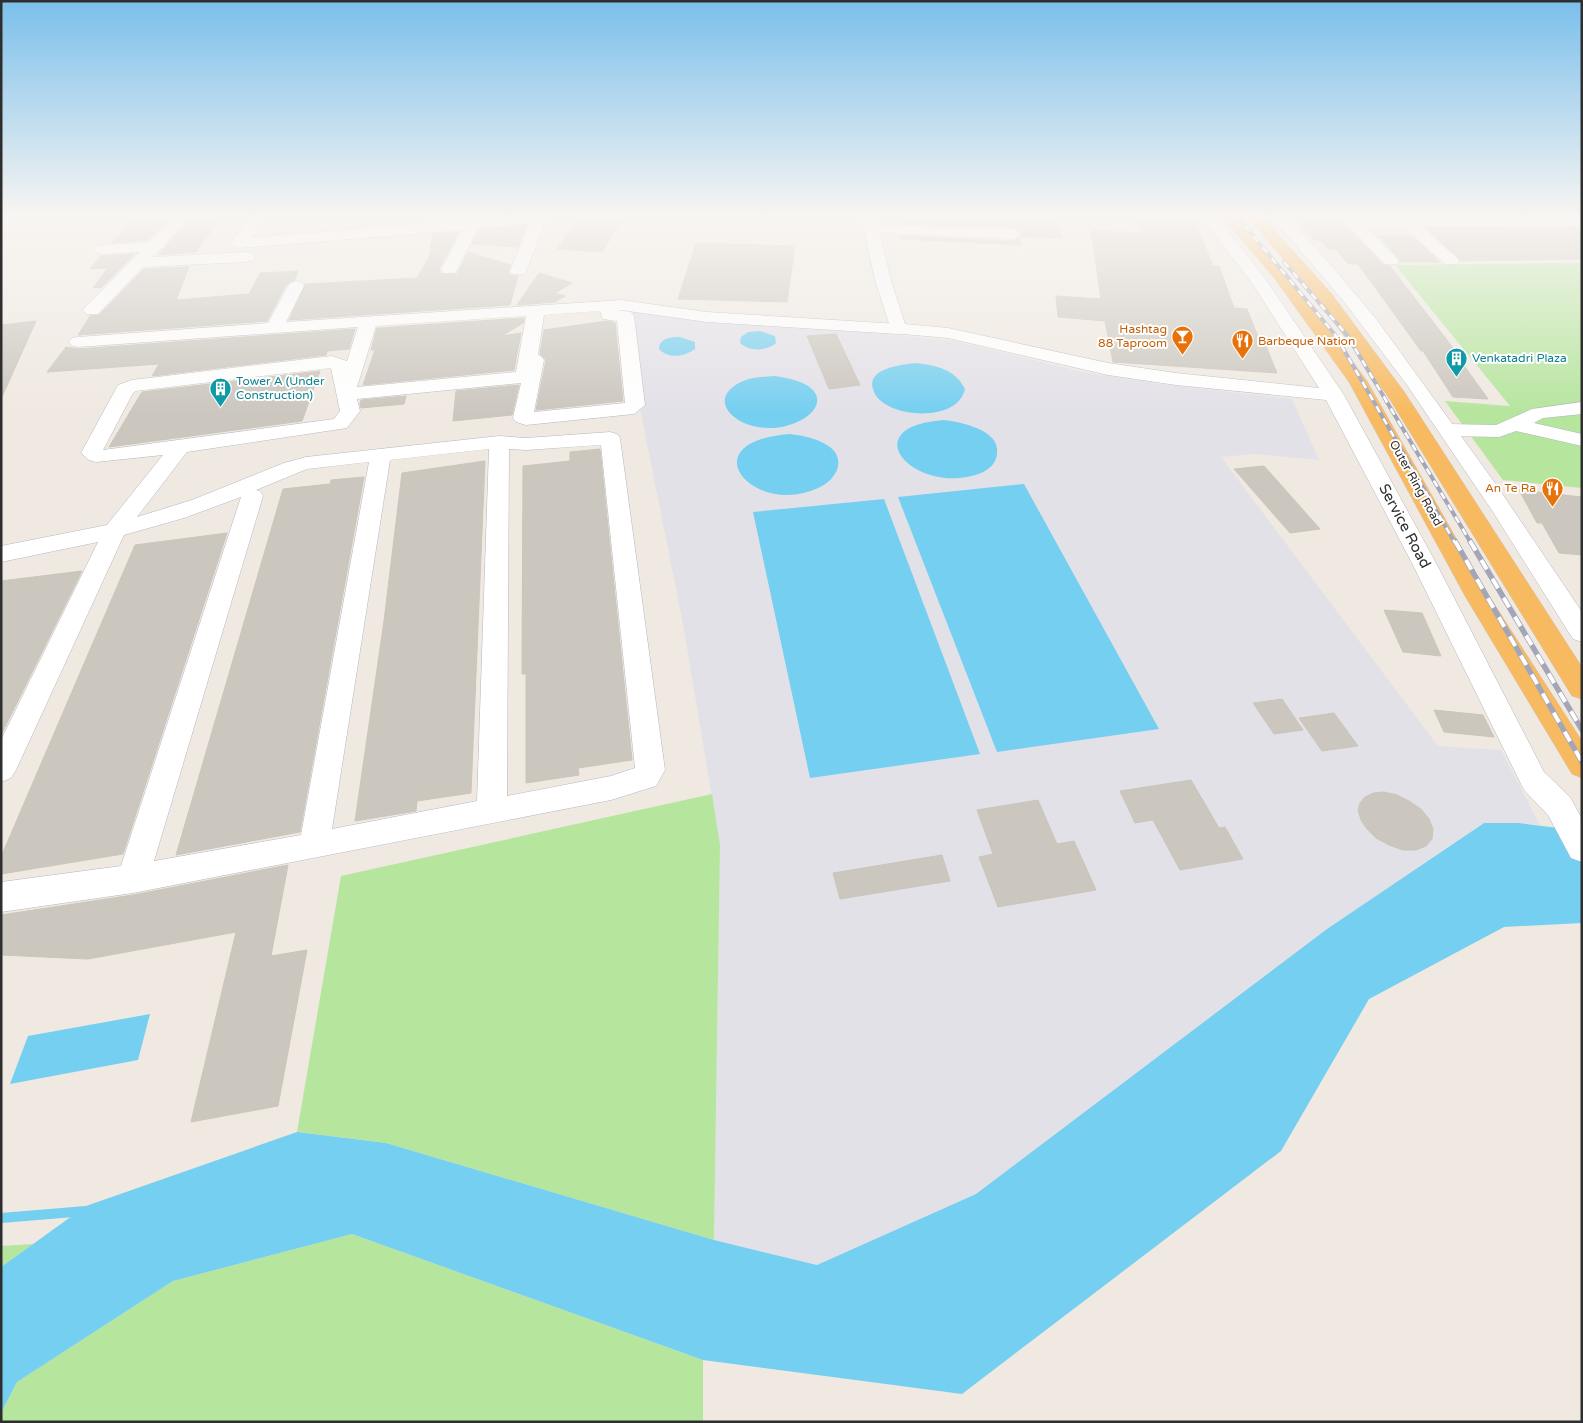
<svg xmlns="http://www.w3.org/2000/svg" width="1583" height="1423" viewBox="0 0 1583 1423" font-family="'Varela Round',sans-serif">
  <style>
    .industrial { fill: #e3e1e8 }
    .green { fill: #b6e59e }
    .water { fill: #75cff0 }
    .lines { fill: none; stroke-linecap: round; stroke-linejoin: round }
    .stream { stroke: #75cff0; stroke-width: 10 }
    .building { fill: #cbc7bf; stroke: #cbc5ba }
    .minor-casing { stroke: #b4b7c1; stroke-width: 1 }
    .tertiary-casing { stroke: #b4b7c1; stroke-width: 1 }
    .trunk-casing { stroke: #c9c9c9; stroke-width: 1 }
    .minor { fill: #fff; fill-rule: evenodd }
    .tertiary { fill: #fff; fill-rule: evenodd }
    .trunk { fill: #f8ba60; fill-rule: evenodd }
    .rail-far1-casing { stroke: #a3a6b8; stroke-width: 4 }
    .rail-casing { stroke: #a3a6b8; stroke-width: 5.5 }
    .rail-far1 { stroke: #fff; stroke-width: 2.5; stroke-dasharray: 7; stroke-linecap: butt }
    .rail { stroke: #fff; stroke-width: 4; stroke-dasharray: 11; stroke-linecap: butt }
    .labels { text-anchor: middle; stroke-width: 4; stroke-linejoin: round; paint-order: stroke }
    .far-food-label { font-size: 12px; fill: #c56008; stroke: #fff; text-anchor: end }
    .far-culture-label { font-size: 12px; fill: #0d838f; stroke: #fff; text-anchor: start }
    .far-street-label { font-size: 12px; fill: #2e2e2e; stroke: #fff }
    .street-label { font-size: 15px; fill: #2e2e2e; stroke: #fff }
  </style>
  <rect width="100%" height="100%" fill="#efe9e1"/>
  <polygon class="industrial" points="629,308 955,341 1083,372 1161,384 1292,399 1319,460 1254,454 1221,457 1438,746 1501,750 1540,825 1519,823 1483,823 1327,929 976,1194 817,1265 714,1240 720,845 682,619 640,408"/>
  <g class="green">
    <polygon points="1582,263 1582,488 1503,480 1445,401 1510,406 1395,265"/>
    <polygon points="712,794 720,845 714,1240 386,1143 297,1132 341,876"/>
    <polygon points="352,1234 703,1360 703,1422 1,1422 1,1413 17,1382 173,1281"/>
    <polygon points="33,1244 1,1267 1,1246"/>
  </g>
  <g class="water">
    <path d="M760 331 775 336 776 343C766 351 750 352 740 343L741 337 748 332Z"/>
    <path d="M680 337 695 342V349C684 357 668 359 659 349 659 338 671 337 680 337Z"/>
    <path d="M917 363C937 366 955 369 965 389 958 419 907 418 885 404 879 400 875 396 873 389 866 368 904 364 917 363Z"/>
    <path d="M774 376C862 387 797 445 744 423 722 413 716 394 741 382 751 377 763 377 774 376Z"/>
    <path d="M944 420C961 422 1001 430 997 454 996 463 990 469 981 473 917 498 850 427 944 420Z"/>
    <path d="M790 434C808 436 846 444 837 470 834 477 828 483 822 486 756 521 686 442 790 434Z"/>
    <polygon points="1024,484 1159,729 997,752 898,497"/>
    <polygon points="884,499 980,754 810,778 753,512"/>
    <polygon points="1484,823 1519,823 1582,831 1582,923 1504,927 1369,999 1281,1151 962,1394 703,1360 352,1234 173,1281 17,1382 1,1413 1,1267 86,1206 297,1132 386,1143 714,1240 817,1265 976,1194 1327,929"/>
    <polygon points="150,1014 138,1060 10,1084 28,1036"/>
  </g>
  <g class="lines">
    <polyline class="stream" points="1,1218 86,1211"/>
  </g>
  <g class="building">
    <polygon points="136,215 174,215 148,240 112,243"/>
    <polygon points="194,215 223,215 196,252 158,255"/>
    <polygon points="580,215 623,218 602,252 557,249"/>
    <polygon points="974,215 1055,215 1062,238 1021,236 1022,233 1013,227 903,224 904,217 976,221"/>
    <polygon points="1136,215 1193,215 1213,266 1219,266 1234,308 1247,309 1259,339 1263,339 1277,373 1113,362 1105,321 1058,317 1056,296 1101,299 1091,230 1142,233"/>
    <polygon points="1294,215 1332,215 1353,233 1384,265 1390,266 1457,353 1455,353 1488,399 1453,397 1423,351 1421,351 1358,264 1348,264 1336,249 1328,249 1320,240 1314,240"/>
    <polygon points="527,225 518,247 472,244 479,230"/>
    <polygon points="1582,227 1582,259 1461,261 1426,228"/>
    <polygon points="459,232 439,269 441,274 457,274 468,252 511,265 508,272 512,276 518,276 510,305 289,320 305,284 417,278 429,257 433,234"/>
    <polygon points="901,236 1013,241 1020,237 1021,245 900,239"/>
    <polygon points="1378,236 1412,236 1440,262 1400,262 1400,260"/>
    <polygon points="696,243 795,246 787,302 678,299"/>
    <polygon points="135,254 102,287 93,288 108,268 90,269 101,256"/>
    <polygon points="189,267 176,300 249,294 260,273 298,271 295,279 286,285 267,321 78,335 90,316 99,315 144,269"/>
    <polygon points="539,273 572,283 555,293 565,296 555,302 517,305"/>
    <polygon points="524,318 523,323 502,336 521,333 514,370 363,385 375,350 371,350 377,328"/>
    <polygon points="36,321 1,399 1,325"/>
    <polygon points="607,321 615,323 623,401 536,410 546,360 540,354 544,330"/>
    <polygon points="355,329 349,349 327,351 326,355 152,376 159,364 47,372 66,347 78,349"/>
    <polygon points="836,334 860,385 829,389 807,336"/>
    <polygon points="320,371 302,421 109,447 142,392"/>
    <polygon points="519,385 512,415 453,421 456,391"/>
    <polygon points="406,396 404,404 361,408 360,404 361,400"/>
    <polygon points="600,449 632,760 578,768 579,775 526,783 526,674 522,674 523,466 570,461 570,452"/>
    <polygon points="485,461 471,793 417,801 416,811 355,821 384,621 402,473"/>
    <polygon points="1264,466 1289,494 1320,529 1290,533 1234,469"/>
    <polygon points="364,477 300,832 176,855 283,489 330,484 331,480"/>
    <polygon points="1519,490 1582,497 1582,555 1559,553 1542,523 1537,523"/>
    <polygon points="227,533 123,854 1,874 1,857 135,545"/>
    <polygon points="82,571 1,735 1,581"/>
    <polygon points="1384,610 1422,613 1441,656 1403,652"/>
    <polygon points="1282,699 1303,730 1274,734 1253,703"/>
    <polygon points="1434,710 1483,715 1494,737 1444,732"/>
    <polygon points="1334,713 1358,746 1322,751 1299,718"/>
    <polygon points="1191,780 1219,828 1225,827 1243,859 1180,870 1153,820 1135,823 1120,791"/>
    <polygon points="1384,792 1397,795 1409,801 1421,809 1429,819 1433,829 1432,839 1426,846 1416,850 1403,850 1389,845 1376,838 1367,829 1361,820 1358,810 1360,803 1365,797 1373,793"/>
    <polygon points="1038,800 1057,844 1074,841 1096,890 998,907 979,857 993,854 977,810"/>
    <polygon points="942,855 950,881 840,899 833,873"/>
    <polygon points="288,865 271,956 307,950 278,1106 191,1122 236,932 88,959 1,955 1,915 133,895"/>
  </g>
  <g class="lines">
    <defs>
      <g id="minor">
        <polygon points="177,215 192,215 153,257 247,252 253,254 255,257 253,260 247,262 143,267 98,314 86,314 83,310 86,306 140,252 101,254 96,252 93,249 96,246 149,242"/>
        <polygon points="252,215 266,215 251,238 525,215 549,215 546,220 526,271 524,274 512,274 510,271 530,223 478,228 457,270 455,273 443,273 441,270 462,230 239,248 234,246 231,243"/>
        <polygon points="1582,217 1582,225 1421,226 1457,258 1459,261 1457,264 1445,264 1403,226 1365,226 1399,261 1397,264 1385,264 1345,222 1347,219 1352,218"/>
        <polygon points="871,225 1013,229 1018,231 1021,234 1018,237 1013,239 866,232 864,229 866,226"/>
        <path d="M296 281 302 283 304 286 286 322 621 300 707 312 898 324 904 325 907 329 904 333 898 334 707 322 621 310H617L631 312 634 316 645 405 634 414 526 425 516 422 513 418 521 383 357 399 360 411 347 428 187 452 137 517 192 500 284 463 306 457 499 436 526 438 610 432 617 434 620 438 665 770 656 786 611 800 133 893 1 912V882L121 866 241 497 184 518 124 535 16 770 11 778 1 782V740L98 542 1 562V546L107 525 163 455 96 462 89 460 81 453 118 385 132 380 332 356 347 361 358 327 78 347 72 346 69 342 72 338 78 337 268 323 288 286 290 283ZM600 311 603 319 617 321 625 403 534 412 544 360 541 356 538 355 544 315ZM526 316 516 372 357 387 376 326ZM331 368 340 411 334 419 103 450 133 393 136 391ZM601 445 635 768 611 776 507 796 509 449 526 450ZM489 449 477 801 332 829 390 460ZM369 462 301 835 154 861 263 496 260 491 256 490 307 469Z"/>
        <polygon points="1582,402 1582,414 1543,418 1534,423 1582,434 1582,446 1516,431 1499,437 1448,436 1441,434 1438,430 1441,426 1448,424 1496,425 1532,409"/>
      </g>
      <g id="tertiary">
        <polygon points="861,215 875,215 891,280 905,324 948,328 1108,363 1176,373 1319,388 1252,283 1200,215 1215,215 1264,277 1344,395 1436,563 1544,772 1570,797 1582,819 1582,862 1571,858 1548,815 1524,790 1412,563 1326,400 1176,385 1108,375 948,338 892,333 875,280"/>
        <polygon points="1270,215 1285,215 1331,265 1377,320 1495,483 1582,612 1582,642 1573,639 1493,512 1407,385 1342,299"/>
      </g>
      <g id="trunk">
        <polygon points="1221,215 1236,215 1287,273 1367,381 1487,593 1582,741 1582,778 1572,774 1465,596 1349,382 1275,279"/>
        <polygon points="1246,215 1261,215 1331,293 1405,393 1582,667 1582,699 1572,696 1389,398 1319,301"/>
      </g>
    </defs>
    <use href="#minor" class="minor-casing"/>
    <use href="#tertiary" class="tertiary-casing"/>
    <use href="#trunk" class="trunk-casing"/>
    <use href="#minor" class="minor"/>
    <use href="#tertiary" class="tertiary"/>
    <use href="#trunk" class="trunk"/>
    <defs>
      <g id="rail-far1">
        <polyline points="1236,215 1336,336 1455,543"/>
        <polyline points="1284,262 1347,335 1471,543"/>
      </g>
      <g id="rail">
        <polyline points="1455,541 1582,762"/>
        <polyline points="1470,541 1582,730"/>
      </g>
    </defs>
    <use href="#rail-far1" class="rail-far1-casing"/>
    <use href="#rail" class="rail-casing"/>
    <use href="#rail-far1" class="rail-far1"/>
    <use href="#rail" class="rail"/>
  </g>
  <linearGradient id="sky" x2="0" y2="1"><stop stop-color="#7abfeb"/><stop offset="0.52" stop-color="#f8f5f2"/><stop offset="1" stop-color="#f8f5f2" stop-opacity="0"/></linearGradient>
  <rect width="1583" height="414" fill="url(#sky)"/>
  <defs>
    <symbol id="bar-pin" viewBox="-11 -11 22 30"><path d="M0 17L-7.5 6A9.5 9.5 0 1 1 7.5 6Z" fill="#e8710a" stroke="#fff"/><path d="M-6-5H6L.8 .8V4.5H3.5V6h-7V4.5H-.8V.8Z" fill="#fff"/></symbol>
    <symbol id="restaurant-pin" viewBox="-11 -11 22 30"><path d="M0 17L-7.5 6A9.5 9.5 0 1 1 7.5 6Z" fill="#e8710a" stroke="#fff"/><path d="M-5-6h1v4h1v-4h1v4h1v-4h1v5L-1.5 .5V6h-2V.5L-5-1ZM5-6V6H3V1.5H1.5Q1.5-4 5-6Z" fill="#fff"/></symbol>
    <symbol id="building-pin" viewBox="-11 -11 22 30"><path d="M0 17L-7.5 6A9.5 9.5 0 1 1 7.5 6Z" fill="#0f9aa8" stroke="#fff"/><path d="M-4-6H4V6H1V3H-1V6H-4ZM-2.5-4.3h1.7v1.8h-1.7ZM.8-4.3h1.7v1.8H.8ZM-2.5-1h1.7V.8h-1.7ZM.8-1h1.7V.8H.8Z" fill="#fff"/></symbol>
  </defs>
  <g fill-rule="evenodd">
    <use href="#bar-pin" x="1170" y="324" width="25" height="34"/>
    <use href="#restaurant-pin" x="1230" y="328" width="25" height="34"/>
    <use href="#building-pin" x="1444" y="346" width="25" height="34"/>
    <use href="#building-pin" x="208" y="376" width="25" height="34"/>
    <use href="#restaurant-pin" x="1540" y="476" width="25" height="34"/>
  </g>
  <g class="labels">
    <g class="far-food-label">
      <text x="1167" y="333">Hashtag<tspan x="1167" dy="14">88 Taproom</tspan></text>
      <text x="1258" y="345" text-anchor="start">Barbeque Nation</text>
      <text x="1536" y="492">An Te Ra</text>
    </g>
    <g class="far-culture-label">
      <text x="1472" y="362">Venkatadri Plaza</text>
      <text x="236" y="385">Tower A (Under<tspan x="236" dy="14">Construction)</tspan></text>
    </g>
    <g class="far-street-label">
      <text transform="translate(1416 483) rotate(61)" y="4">Outer Ring Road</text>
    </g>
    <g class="street-label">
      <text transform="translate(1405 526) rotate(62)" y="5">Service Road</text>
    </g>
  </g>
  <rect width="1583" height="1423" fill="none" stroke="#2e2e2e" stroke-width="5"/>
</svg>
